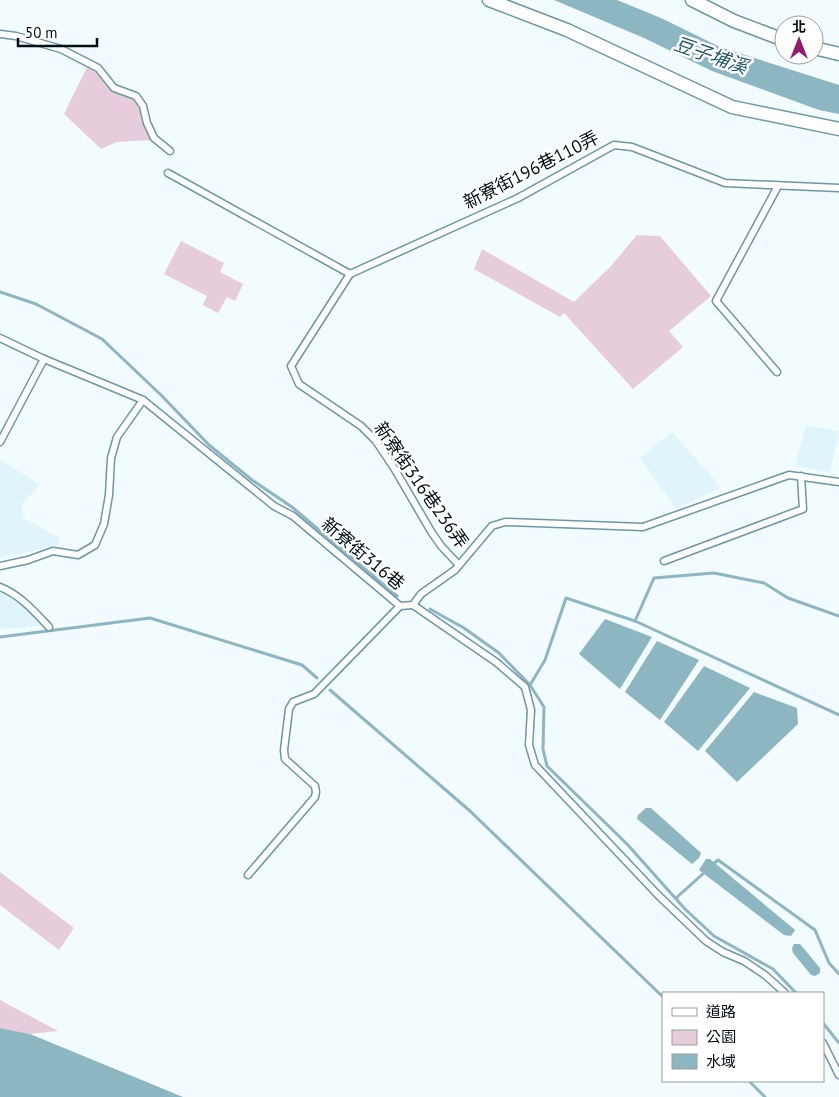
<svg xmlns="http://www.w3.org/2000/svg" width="839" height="1097" viewBox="0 0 839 1097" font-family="'PT Sans','Noto Sans TC',sans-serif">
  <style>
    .built { fill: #e0f5fb }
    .green { fill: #e7cddb }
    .water { fill: #8db6c3 }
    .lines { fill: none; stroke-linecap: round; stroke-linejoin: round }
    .stream { stroke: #8db6c3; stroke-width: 3 }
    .lane-casing { stroke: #6d97a4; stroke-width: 9 }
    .street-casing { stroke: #6d97a4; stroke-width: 15 }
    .lane { stroke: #fff; stroke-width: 6 }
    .street { stroke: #fff; stroke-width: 12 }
    .labels { text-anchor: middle; stroke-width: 5; stroke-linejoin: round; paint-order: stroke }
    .street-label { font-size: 18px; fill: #010f14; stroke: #fff }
    .water-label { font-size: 19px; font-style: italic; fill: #1e5765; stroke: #fff }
  </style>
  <rect width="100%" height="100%" fill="#f2fbfe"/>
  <g class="built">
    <polygon points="806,425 839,431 830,472 795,466"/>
    <polygon points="672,432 721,487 676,509 640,458"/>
    <polygon points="0,459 40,485 22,504 23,518 60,538 58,545 0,558"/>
    <polygon points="0,591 13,598 41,626 0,629"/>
  </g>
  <g class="green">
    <polygon points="88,65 111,88 134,96 152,140 117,142 101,149 64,114"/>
    <polygon points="637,235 660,236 711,296 669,331 683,347 633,389 564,313 560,317 474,269 482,249 574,302 611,266"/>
    <polygon points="181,241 224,263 220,272 243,284 235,301 227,297 218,313 203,305 207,296 164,274"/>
    <polygon points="0,872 74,928 59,950 0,905"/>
    <polygon points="0,1000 58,1031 30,1034 0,1028"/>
  </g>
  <g class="water">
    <polygon points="554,0 617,0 661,18 720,47 839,85 839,114 819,110 712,71 644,38"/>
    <polygon points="605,619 652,637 620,689 579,654"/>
    <polygon points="657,641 699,660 660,720 625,692"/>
    <polygon points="704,666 750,688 698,751 664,722"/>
    <polygon points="754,692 797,708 798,724 737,782 705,751"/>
    <polygon points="646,808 651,808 701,853 699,858 692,864 637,819 638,815"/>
    <polygon points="706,859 710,859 795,930 791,936 784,935 699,870"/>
    <polygon points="794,944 800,944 820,968 820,973 815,976 811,975 793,953 792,948"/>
    <polygon points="0,1028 30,1034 183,1097 0,1097"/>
  </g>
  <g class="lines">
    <g class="stream">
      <polyline points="0,292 36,304 102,339 161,395 209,445 252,480 292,507 397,596"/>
      <polyline points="430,609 464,628 499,653 530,685 544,707 543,749 547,766 627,844 685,909 714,936 773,969 796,993"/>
      <polyline points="635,621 839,715"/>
      <polyline points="0,637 150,618 302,665 317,678"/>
      <polyline points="530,685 545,660 566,598 635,621 654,578 714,573 764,583 788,598 839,616"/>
      <polyline points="330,690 470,811 663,997"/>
      <polyline points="713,864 718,860 815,930 829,963 839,974"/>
      <polyline points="676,898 705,872"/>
      <polyline points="823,1023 839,1043"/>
      <polyline points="749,1081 765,1097"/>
    </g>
    <defs>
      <g id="lane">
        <polyline points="0,34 16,36 61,49 98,68 114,88 136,96 143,106 147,123 154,138 170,151"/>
        <polyline points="168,173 350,274"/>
        <polyline points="0,338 44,359 143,400 274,506 293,516 400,606 413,605 421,594 455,570 492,526 505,522 643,527 789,475 839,482"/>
        <polyline points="777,372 716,301 778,186"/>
        <polyline points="0,442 44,359"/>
        <polyline points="664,561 803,509 801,476"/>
        <polyline points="459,565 442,547 432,533 394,468 376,441 361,426 299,384 291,366 350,274 518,198 614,145 632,147 725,183 839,188"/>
        <polyline points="0,566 28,560 53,551 78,555 95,545 104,524 109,495 111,458 117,437 143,400"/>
        <path d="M0 587C20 595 34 611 49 627"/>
        <polyline points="413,605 496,662 525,687 531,710 529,745 535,765 658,895 706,941 723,952 744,961 765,975 785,993"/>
        <polyline points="248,875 315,797 316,792 315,786 285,759 284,750 289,709 293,702 314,694 400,606"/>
        <polyline points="823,1043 839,1075"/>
      </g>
      <g id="street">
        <polyline points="489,0 567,30 732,107 839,129"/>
        <polyline points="692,0 734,21 784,40"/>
        <polyline points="814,48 839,54"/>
      </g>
    </defs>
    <use href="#lane" class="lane-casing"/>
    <use href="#street" class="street-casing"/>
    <use href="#lane" class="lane"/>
    <use href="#street" class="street"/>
  </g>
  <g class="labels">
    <g class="street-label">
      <text transform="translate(531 170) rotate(-27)" y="6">新寮街196巷110弄</text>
      <text transform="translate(421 485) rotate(55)" y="6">新寮街316巷236弄</text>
      <text transform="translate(363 554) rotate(40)" y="6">新寮街316巷</text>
    </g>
    <g class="water-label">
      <text transform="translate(711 55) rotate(19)" y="7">豆子埔溪</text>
    </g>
  </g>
  <rect x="662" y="992" width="162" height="90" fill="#ffffff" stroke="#999fa1"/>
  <rect x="672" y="1008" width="25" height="8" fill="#ffffff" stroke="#999fa1"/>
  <text x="706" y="1017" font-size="15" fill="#010f14">道路</text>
  <rect x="672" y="1030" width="25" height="15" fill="#e7cddb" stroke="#999fa1"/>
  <text x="706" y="1042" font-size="15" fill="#010f14">公園</text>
  <rect x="672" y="1054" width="25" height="15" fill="#8db6c3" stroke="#999fa1"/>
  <text x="706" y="1067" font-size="15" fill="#010f14">水域</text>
  <g transform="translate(799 40)"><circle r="24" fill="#ffffff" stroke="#999fa1"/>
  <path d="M0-4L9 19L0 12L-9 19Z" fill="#961871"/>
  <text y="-8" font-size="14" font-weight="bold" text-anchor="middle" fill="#010f14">北</text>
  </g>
  <path d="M18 38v8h79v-8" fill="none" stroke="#010f14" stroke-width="2.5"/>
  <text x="25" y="38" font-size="15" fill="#010f14" stroke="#ffffff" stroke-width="4" paint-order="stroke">50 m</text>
</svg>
